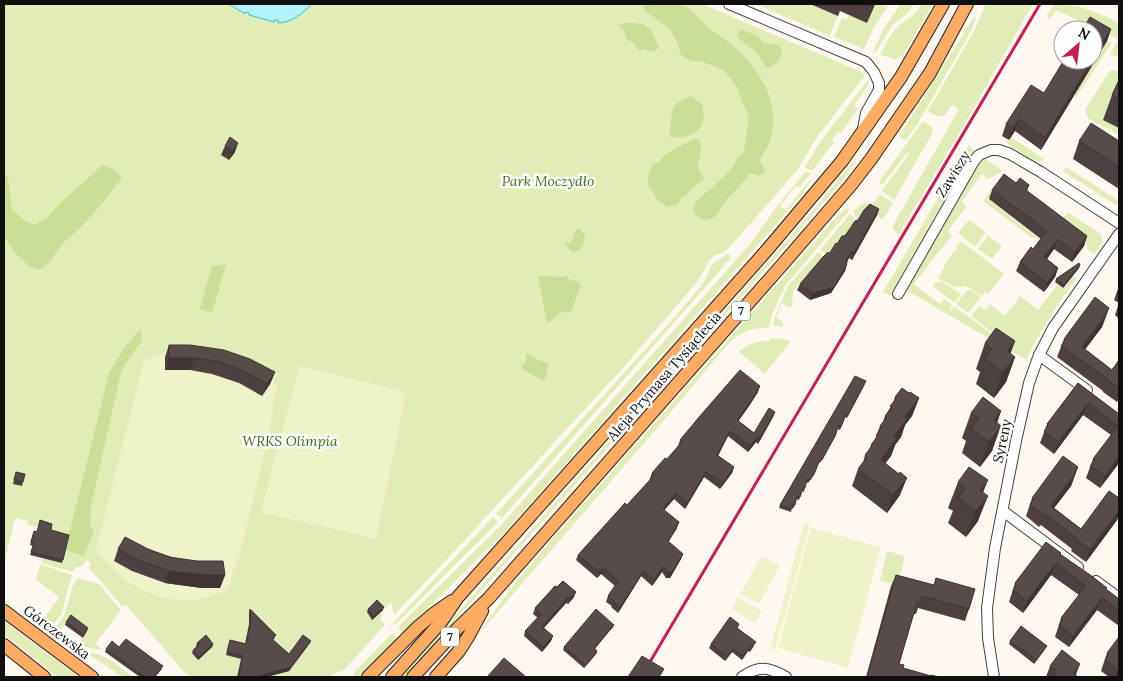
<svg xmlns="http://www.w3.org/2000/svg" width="1123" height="681" viewBox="0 0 1123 681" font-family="Lora,serif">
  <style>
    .green { fill: #e2ecb7 }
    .forest { fill: #cbde96 }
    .pitch { fill: #f0f3ca }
    .water { fill: #b2f3fa; stroke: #34c3d5 }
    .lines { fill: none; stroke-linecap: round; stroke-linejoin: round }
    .minor-casing { stroke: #424242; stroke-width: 12 }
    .major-casing { stroke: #202020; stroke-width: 14 }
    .minor { stroke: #fff; stroke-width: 10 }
    .major { stroke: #ffab61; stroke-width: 12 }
    .rail { stroke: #c81e56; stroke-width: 3 }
    .wall { fill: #4c4140 }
    .shaded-wall { fill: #3e3534 }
    .building { fill: #584c4a; stroke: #3e3534 }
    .labels { text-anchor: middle; stroke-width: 5; stroke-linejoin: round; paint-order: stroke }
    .shield { fill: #fff; stroke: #575757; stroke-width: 1 }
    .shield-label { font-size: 12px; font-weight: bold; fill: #0f0f0f }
    .street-label { font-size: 14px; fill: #0f0f0f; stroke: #fff }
    .park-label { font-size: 14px; font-style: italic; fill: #426b1a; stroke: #fff }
  </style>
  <rect width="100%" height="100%" fill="#fff8f1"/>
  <g class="green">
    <polygon points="4,4 702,4 866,74 817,137 799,167 793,175 728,249 722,253 715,255 709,261 698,281 622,369 483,520 482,519 481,520 482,522 396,613 394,615 391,602 381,612 383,615 380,619 385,625 344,670 335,673 330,677 191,677 185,673 126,605 123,607 89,568 91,564 87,560 81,567 76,567 73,572 42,563 41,558 65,542 39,524 38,527 27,525 28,521 15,518 4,565"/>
    <polygon points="756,4 810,4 838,16 830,36"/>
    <polygon points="875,4 881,4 888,7 875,25 864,49 834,37 842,18 846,20 849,15"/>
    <path d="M900 4H913C908 17 901 16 892 26L875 53H873C877 42 881 33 887 24 891 17 897 11 900 4Z"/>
    <path d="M921 4H933L904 54 899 58 892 60V58L880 55C885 46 890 34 898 27 908 16 913 20 921 4Z"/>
    <path d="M986 4H1033L957 137 898 235 892 227 959 109 952 105 944 116C937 117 934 115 928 111L973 33Z"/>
    <path d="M1054 4C1078 4 1098 12 1119 23V58L1110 54 1118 39 1056 10 1049 20 1047 15Z"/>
    <polygon points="974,17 976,18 971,31 917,125 906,140 905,140 900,138 904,128"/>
    <polygon points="1107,41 1112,43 1077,96 1074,95"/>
    <path d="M1112 70 1119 71V135L1089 119C1086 115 1085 113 1086 108L1109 72Z"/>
    <polygon points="868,80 869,84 854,106 858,109 841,133 839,131 832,140 834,142 813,170 804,168 820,142"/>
    <polygon points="923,121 932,127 933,132 894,200 882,191 909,154 907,153 882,185 879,182"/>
    <polygon points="1012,138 1044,159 1040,162 1034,161 1006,143"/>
    <polygon points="969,145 975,152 963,167 893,291 898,300 883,292"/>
    <path d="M985 159 1003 171 988 179 982 174 962 201 967 206 948 231 952 235 914 284 940 304 944 299 953 306 950 308V310H952L954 306 996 337 997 336 971 316 979 306 985 310 990 304 1005 316 1020 296 1038 310 1057 285 1064 289 1072 277 1071 275 1076 279C1057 305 1040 331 1026 360L906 290 980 160Z"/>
    <polygon points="854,161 856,163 837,187 772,262 405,677 401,677 805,220"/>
    <polygon points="1066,167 1119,201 1117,206 1063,171"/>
    <polygon points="805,172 811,173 800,187 795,187 780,206 786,210 809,181 810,182 801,196 506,531 403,633 398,627 502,524 751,243 775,209"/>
    <polygon points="992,189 994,191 988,199 1041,240 1040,241 1033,237 1032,238 983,201"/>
    <polygon points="880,194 893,203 883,220 876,215 865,210 857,219 853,211 862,204 873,203"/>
    <path d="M846 208 849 210 848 212 785 286 771 317 769 328C753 327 741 332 730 342L658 427 475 638 513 586 542 551 832 222Z"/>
    <path d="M1068 213 1101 234 1103 242 1094 254 1087 249C1087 232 1077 227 1064 218Z"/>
    <polygon points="850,214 853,216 855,222 842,242 829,256 820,250"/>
    <polygon points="970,220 986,232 975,247 958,233 967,222"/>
    <polygon points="988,235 1002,246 992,259 978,249"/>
    <path d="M961 241 1004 274 988 294 985 292 981 296 966 286 961 287 956 286 954 287 938 278C946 267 946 256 958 249L956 247Z"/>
    <polygon points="729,253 730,259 502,518 496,514 672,320 701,286 706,278 712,264"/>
    <polygon points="817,253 820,253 823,257 793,291 792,306 789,308 782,303 776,317 783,322 783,327 773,326 775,316 788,286"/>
    <polygon points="941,281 961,294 955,303 933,286 936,282 938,283"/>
    <polygon points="967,290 970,290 981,297 968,313 956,304"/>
    <path d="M770 338 790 340V342L765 374 739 352C749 343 757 341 770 341Z"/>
    <polygon points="493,517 498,522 395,625 393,623"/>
    <polygon points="887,551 905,556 898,585 880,581"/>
    <polygon points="40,564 72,575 61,615 54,624 52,624 45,617 59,597 36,580"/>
    <polygon points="78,578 99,584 121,610 95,644 103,650 82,647 70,640 74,640 79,644 88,631 70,618 59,632 56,627 64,616 73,585"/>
    <polygon points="4,621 79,677 58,677 4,634"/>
    <polygon points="392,633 398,638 360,677 356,677 353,674"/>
    <path d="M85 653C103 650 119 667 133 677H122L102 663Z"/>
  </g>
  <g class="forest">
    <path d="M643 4C650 4 675 2 681 4 691 7 702 22 710 29 715 33 721 36 726 40 757 64 784 103 769 143 767 149 763 154 760 160L765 170 764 173 759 176 754 174H749L739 187 728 198 715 217 710 219 703 220 696 216 693 209 696 201 723 178 734 165 737 158 744 152 749 116 742 102 738 89 732 80 725 72 717 67 700 61H691L681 55 677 42 670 29 644 10Z"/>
    <path d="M624 23C648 22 651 27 659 48L651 52 645 49 638 50 633 42 627 40C626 33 623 29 618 25Z"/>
    <path d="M742 30 758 36 763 43 777 45 782 50C780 60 778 65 767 68 763 63 760 56 755 51 749 45 741 43 737 35L738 32Z"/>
    <path d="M691 96 702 104C709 128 693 140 670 137 669 130 671 127 671 120 673 104 676 102 691 96Z"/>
    <path d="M698 138C703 146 701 157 697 165L704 179 691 189 687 195 683 196 677 205 668 207 656 199C655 194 653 192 650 188 645 179 649 171 654 163L659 162 663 157 676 148Z"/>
    <path d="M103 165 114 169 122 178C109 196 94 213 79 229 73 235 64 241 59 248 51 259 51 264 38 270L30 266 16 254 4 237V175L8 178 12 210 25 221 35 225 49 216 61 202Z"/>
    <path d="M579 228 585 235C585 251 571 260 565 242L569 244C574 239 572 232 579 228Z"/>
    <polygon points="226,264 212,313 200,309 212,266"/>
    <polygon points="567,276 570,280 579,282 581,287 576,298 572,310 569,313 561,312 550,322 547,322 538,276 561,277"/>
    <polygon points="140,329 142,340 128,360 121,372 91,506 90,526 94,532 84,556 65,550 109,373 125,347"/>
    <path d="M526 353 537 360 546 362 548 364 546 378 542 380 521 368C524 363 528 359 526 353Z"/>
  </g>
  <g class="pitch">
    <path d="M203 347C235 350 256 361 277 386L273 404 271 427 238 561C236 565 234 568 233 572 231 576 231 583 229 587 225 593 214 595 208 597 180 605 147 597 124 579 114 571 105 560 96 551L144 360 173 350Z"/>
    <polygon points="299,366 391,388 406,394 376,539 270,514 261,513"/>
    <polygon points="804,523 810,525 775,651 770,649"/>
    <polygon points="811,528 881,547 848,668 778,648"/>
    <polygon points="762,556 780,566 759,604 740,594"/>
    <polygon points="738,597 762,611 756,623 731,609"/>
  </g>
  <path class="water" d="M229 4H312C303 13 291 23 278 23V20H275L274 22 249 15V13L246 12 245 14Z"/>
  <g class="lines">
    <defs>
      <g id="minor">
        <polyline points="729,4 866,62 874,72 879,83 879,90 866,113 863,129"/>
        <polyline points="898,294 974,161 979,155 991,150 999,150 1010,154 1041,172 1119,223"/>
        <polyline points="1039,355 1087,390"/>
        <polyline points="1003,511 1078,567"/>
        <polyline points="1096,581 1119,598"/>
        <path d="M742 677C759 665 769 667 786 677"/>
        <polyline points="994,677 988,638 987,608 995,548 1016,441 1029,383 1039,355 1053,328 1119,234"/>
      </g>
      <g id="major">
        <polyline points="4,611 92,677"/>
        <polyline points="4,645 44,677"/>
        <polyline points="368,677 418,627 432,615 452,601"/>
        <polyline points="392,677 441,622 458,597 640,393 767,250 842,161 901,77 943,4"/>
        <polyline points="413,677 457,629 489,598 782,265 851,185 871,159 930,73 967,4"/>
        <polyline points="436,677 459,651 468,637 482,611"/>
      </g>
    </defs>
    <use href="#minor" class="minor-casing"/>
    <use href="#major" class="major-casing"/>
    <use href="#minor" class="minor"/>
    <use href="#major" class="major"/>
    <polyline class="rail" points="641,677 1040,4"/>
  </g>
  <g class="wall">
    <polygon points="810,4 875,4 867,23 840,11 838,16"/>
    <polygon points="1111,29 1107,41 1041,150 1015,131 1009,140 1002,136 1006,124 1044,93"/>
    <polygon points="1119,80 1119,128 1103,120 1112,95"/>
    <polygon points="1079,141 1119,141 1119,189 1073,159"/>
    <polygon points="225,146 235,152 229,160 221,155"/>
    <polygon points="1016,183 1029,185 1027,191 1087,236 1084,246 1072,262 1054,249 1047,259 1058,268 1055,277 1044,292 1016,271 1020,262 1033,249 1041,239 989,199 992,190"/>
    <polygon points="879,209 877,215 852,260 849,258 847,263 845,271 831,293 810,300 797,290 800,284 829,254 837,244 858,220"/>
    <polygon points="1080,265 1079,268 1063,288 1055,282 1056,279"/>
    <polygon points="1119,286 1119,319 1115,315 1119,303 1114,300"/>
    <polygon points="1109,308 1102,327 1085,349 1112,370 1119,360 1119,399 1117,402 1103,392 1103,391 1057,357 1064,339"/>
    <polygon points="1015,341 1010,353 1015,357 1006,382 994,398 976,384 980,372 976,369 985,343"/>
    <polygon points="169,345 275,372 270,384 262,396 239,383 212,374 190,370 165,370 165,357"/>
    <polygon points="1078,383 1119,414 1119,463 1100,488 1086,478 1093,459 1111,435 1083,415 1054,454 1040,443 1047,424"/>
    <polygon points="865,384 847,418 845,417 840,430 837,429 835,437 820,463 819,462 814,475 808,483 806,482 804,492 802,491 799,500 796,499 794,508 792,507 791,512 779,508 780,505"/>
    <polygon points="758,392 749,406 738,421 754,433 775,412 773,417 758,444 756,442 748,452 728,436 718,456 734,467 732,473 720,489 704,477 685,509 674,499 664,510 677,528 668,541 681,559 670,578 666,578 662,572 652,586 641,576 618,613 611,607 612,606 606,602 608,596 615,586 601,574 597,578 576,560 578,555 627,505 649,481 652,473 667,459 678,446 680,440"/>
    <polygon points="909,393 919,398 912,416 905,425 901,437 895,445 891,456 885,463 900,495 887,513 852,486 858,469 863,463 865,455 869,451 871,445 874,442 880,426 883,422 885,416 893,403 895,397"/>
    <polygon points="1001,411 997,423 992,451 980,467 962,453 966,441 962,438 971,413"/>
    <polygon points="1078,467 1071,486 1054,508 1081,529 1119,498 1119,514 1117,520 1086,562 1071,551 1072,549 1041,525 1039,527 1026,516 1032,498"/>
    <polygon points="15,475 23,482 22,486 13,484"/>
    <polygon points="958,482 983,492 978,521 966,537 948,523 953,511 948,508"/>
    <polygon points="51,530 63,560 62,563 30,555 33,546 30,545 33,534 37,531"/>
    <polygon points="118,549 148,549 225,575 220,588 202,588 165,583 132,571 114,561"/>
    <polygon points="1061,553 1060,555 1119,599 1119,626 1097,610 1069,647 1055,637 1061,618 1079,595 1051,575 1023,613 1009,602 1015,583"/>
    <polygon points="896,575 934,585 936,578 969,609 965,621 918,608 916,614 914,614 899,664 903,668 931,676 939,677 866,677 891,586"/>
    <polygon points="557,587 574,597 568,604 566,603 544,628 553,636 551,641 542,652 524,636 525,631 538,618 533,614 535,608"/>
    <polygon points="250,609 275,638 273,640 289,654 309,644 289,671 266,677 237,677 241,659 226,655 230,640 245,644 249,624 249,612"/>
    <polygon points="368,609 383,610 372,620 367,612"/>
    <polygon points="66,622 88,628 87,631 83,638 65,625"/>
    <polygon points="614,625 612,628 595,648 597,651 596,654 584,668 563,650 564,647"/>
    <polygon points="738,629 754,646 750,652 748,651 742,660 732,652 725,661 709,648 711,644"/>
    <polygon points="1119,637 1119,674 1117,677 1109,677 1101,671 1107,653"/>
    <polygon points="1010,641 1045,649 1034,664 1009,644"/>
    <polygon points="197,643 213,644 212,647 198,660 192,653 193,650 197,647 196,646"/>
    <polygon points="119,647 162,669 155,677 140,677 105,652 106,649"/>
    <polygon points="1050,666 1076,676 1078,677 1046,677"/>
  </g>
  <g class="shaded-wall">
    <polygon points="874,4 875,4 867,23"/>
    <polygon points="1111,29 1107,41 1041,150 1045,138"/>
    <polygon points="1019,119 1015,131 1009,140 1013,128"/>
    <polygon points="238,143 235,152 229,160 232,151"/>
    <polygon points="879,209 877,215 852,260 854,253"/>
    <polygon points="1087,236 1084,246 1072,262 1075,252"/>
    <polygon points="1058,239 1054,249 1041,267 1044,257"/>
    <polygon points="847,264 845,271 831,293 810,300 812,293"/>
    <polygon points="1080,265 1079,268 1063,288 1064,285"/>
    <polygon points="1058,268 1055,277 1044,292 1047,283"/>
    <polygon points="1109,308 1102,327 1078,359 1082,347"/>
    <polygon points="1015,341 1006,366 1007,351"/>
    <polygon points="1015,357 1006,382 994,398 1003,372"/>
    <polygon points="169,358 195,358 190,370 165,370"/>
    <polygon points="275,372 270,384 262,396 267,384"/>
    <polygon points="760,386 758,392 749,406 735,426 737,420"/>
    <polygon points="919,398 912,416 905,425 901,437 895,445 891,456 874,478 881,460 905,417"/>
    <polygon points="1088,403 1083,415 1054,454 1059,442"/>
    <polygon points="1001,411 992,436 994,420"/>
    <polygon points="775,412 773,417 758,444 760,438"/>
    <polygon points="1001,426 992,451 980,467 989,442"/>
    <polygon points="730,431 728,436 715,461 717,455"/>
    <polygon points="758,436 756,442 748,452 750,446"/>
    <polygon points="1119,457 1119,463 1100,488 1105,476"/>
    <polygon points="734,467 732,473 720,489 723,483"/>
    <polygon points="1078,467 1071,486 1048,516 1051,506"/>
    <polygon points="706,472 704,477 685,509 687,503"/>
    <polygon points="907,478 900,495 887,513 893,495"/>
    <polygon points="988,480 978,505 980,490"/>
    <polygon points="676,493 674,499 661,514 663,509"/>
    <polygon points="988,496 978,521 966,537 976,511"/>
    <polygon points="1119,508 1119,514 1117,520 1086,562 1090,550"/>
    <polygon points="679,522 677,528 666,546 668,541"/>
    <polygon points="683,554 681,559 670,578 666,578 668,573"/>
    <polygon points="1056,563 1051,575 1023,613 1027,601"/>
    <polygon points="664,566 662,572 652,586 654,580"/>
    <polygon points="603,568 601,574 597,578 599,572"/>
    <polygon points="644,570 641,576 618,613 620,607"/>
    <polygon points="169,571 225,575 220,588 202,588 165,583"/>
    <polygon points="576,592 574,597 568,604 570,599"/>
    <polygon points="568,597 566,603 540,632 542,627"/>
    <polygon points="1102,598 1097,610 1069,647 1073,636"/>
    <polygon points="384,607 383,610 372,620 373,617"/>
    <polygon points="614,625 612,628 593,651 594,648"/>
    <polygon points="553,636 551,641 542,652 543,647"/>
    <polygon points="311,641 309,644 289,671 266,677 256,677"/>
    <polygon points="213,644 212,647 198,660 199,657"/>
    <polygon points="1047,646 1045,649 1034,664 1036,660"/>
    <polygon points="750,647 748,651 742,660 743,656"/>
    <polygon points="733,649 732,652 725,661 727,657"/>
    <polygon points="597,651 596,654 584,668 586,665"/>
    <polygon points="1080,664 1075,677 1073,673"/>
    <polygon points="1119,668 1119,674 1117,677 1115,677"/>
  </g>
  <g class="building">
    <polygon points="867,4 874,4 873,6"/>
    <polygon points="1090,17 1111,29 1093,59 1093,30 1082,30"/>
    <polygon points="1064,60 1092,60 1045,138 1019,119 1013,128 1006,124 1031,85 1044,93"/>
    <polygon points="1119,80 1119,98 1112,95"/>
    <polygon points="1091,123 1119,141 1119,167 1079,141"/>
    <polygon points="230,137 238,143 232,151 225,146"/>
    <polygon points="1004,174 1016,183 1020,178 1024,181 1029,185 1026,190 1087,236 1075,252 1058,239 1044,257 1058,268 1047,283 1020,262 1031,247 1033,249 1047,231 992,190"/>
    <polygon points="870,204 879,209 854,253 852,251 846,261 847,264 834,287 812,293 800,284 822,258 828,252 829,254 836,243 837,244 842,236 845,236 855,221 858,220 864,210"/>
    <polygon points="1079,263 1080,265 1064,285 1056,279"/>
    <polygon points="1095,297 1109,308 1105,314 1106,315 1082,347 1112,370 1119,360 1119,389 1107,380 1108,379 1061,346 1065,340 1064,339"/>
    <polygon points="996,328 1015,341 1007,351 1015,357 1003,372 985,359 992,349 985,343"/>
    <polygon points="169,345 190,345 224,350 250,359 275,372 267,384 244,371 217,361 195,358 169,358"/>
    <polygon points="740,370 760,386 751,401 737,420 754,433 769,408 775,412 760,438 758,436 750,446 730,431 717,455 734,467 723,483 706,472 687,503 676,493 663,509 679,522 668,541 683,554 672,572 668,573 664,566 654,580 644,570 620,607 613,601 614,601 608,596 618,581 603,568 599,572 578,555 625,503 627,505 649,481 654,474 652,473 665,458 667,459 682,442 680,440 700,416"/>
    <polygon points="855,376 866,381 848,415 846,414 841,427 838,425 836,434 822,460 820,459 815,472 810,480 807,479 805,488 803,488 800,497 797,496 795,505 793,504 792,509 780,505"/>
    <polygon points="1078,383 1119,414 1119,457 1105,476 1090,466 1095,460 1093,459 1118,426 1088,403 1059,442 1044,431 1049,425 1047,424"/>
    <polygon points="902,388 909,393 910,392 919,398 905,417 907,419 894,436 897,438 881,460 899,474 900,472 907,478 893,495 858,469 867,457 865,455 872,446 871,445 877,437 876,436 882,427 880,426 887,417 885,416 892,408 890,406 897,398 895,397"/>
    <polygon points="983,397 1001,411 994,420 1001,426 989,442 971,428 979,418 971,413"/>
    <polygon points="1063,456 1078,467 1074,473 1075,474 1051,506 1081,529 1109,491 1119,498 1119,511 1090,550 1076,539 1077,538 1045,514 1044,515 1030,505 1034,499 1032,498"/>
    <polygon points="969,467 988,480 980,490 988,496 976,511 958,498 965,488 958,482"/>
    <polygon points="16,472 25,474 23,482 14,480"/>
    <polygon points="40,520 52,524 51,530 69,535 63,560 31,552 34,543 31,542 34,531 37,532"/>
    <polygon points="125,537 148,549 169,557 197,561 223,561 225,575 206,575 169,571 136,559 118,549"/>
    <polygon points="1046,542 1061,553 1060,554 1093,577 1107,588 1106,589 1119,599 1119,611 1102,598 1073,636 1059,625 1063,620 1061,618 1086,586 1056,563 1027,601 1013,590 1017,585 1015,583"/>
    <polygon points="896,575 934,585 936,578 975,589 969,609 922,596 920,603 917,602 899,664 904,665 903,668 931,676 931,675 939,677 867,677"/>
    <polygon points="563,581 576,592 570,599 568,597 542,627 553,636 543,647 525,631 541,614 535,608 555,586 557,587"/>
    <polygon points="377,600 384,607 373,617 368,609"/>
    <polygon points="250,609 276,635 272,639 289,654 303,635 311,641 291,667 256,677 238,677 243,656 227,652 230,640 246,644 251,621"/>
    <polygon points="596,609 614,625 594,648 597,651 586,665 564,647"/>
    <polygon points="71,615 88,628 84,635 66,622"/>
    <polygon points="730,617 739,624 737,628 756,642 751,648 750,647 743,656 733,649 727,657 711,644"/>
    <polygon points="1021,626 1047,646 1036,660 1010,641"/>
    <polygon points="206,635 213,644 199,657 193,650 199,645 197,643"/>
    <polygon points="1119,637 1119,668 1118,669 1105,660 1109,654 1107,653"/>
    <polygon points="126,639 163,666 154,677 145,677 106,649 112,641 119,647"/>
    <polygon points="1062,650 1080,664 1073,673 1078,677 1053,677 1057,671 1050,666"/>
    <polygon points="642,656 664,669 659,677 628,677"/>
    <polygon points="504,658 526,677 487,677"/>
  </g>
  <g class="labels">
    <g class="shield">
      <rect x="732" y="301.5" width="18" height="19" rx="4"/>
      <rect x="441" y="627.5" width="18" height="19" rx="4"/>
    </g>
    <g class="shield-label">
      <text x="741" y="315">7</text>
      <text x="450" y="641">7</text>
    </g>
    <g class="street-label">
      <text transform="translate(953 174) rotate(-58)" y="5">Zawiszy</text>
      <text transform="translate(664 376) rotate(-49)" y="5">Aleja Prymasa Tysiąclecia</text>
      <text transform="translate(1002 441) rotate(-78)" y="5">Syreny</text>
      <text transform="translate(57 632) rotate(37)" y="5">Górczewska</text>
    </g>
    <g class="park-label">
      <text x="548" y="186">Park Moczydło</text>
      <text x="290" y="446">WRKS Olimpia</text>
    </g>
  </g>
  <rect width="1123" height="681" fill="none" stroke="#0f0f0f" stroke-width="10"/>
  <g transform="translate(1078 45) rotate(28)"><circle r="24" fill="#ffffff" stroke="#9f9f9f"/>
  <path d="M0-4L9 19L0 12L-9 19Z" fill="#c81e56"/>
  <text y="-8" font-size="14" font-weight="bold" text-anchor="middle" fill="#0f0f0f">N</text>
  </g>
</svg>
